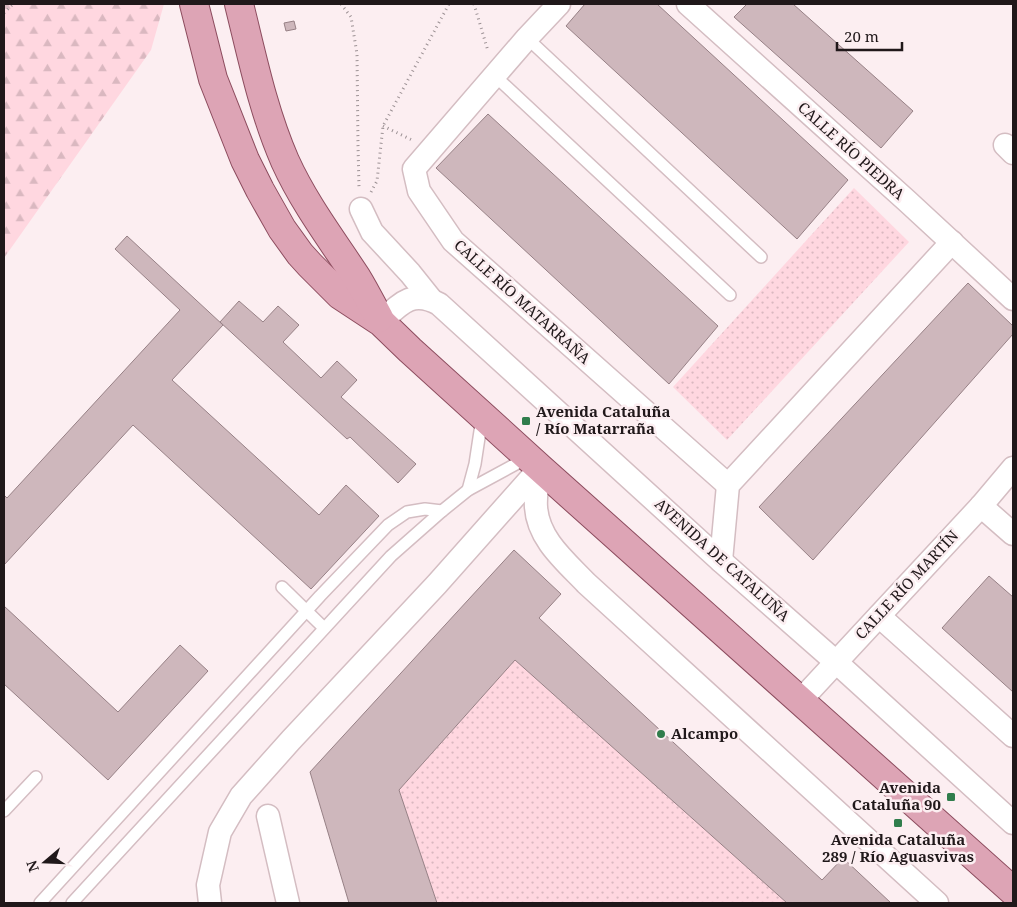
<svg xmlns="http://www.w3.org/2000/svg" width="1017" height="907" viewBox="0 0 1017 907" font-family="'Noto Serif',serif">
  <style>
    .forest { fill: url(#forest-firs) }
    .park { fill: url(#park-dots) }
    .building { fill: #ceb7bc; stroke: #978186 }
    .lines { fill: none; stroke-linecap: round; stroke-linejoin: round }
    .service-casing { stroke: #d4bdc2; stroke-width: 14 }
    .minor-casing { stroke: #d4bdc2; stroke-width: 25 }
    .primary-casing { stroke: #8c4c5e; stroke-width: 30 }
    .path { stroke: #9c9194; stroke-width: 3; stroke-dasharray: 1 4; stroke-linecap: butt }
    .service { stroke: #fff; stroke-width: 11 }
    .minor { stroke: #fff; stroke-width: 22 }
    .primary { stroke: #dda4b5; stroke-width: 28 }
    .poi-dot { fill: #307d4c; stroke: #fceef1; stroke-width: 2 }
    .labels { text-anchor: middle; stroke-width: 5; stroke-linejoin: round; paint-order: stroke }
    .street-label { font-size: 15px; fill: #20181a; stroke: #fceef1 }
    .poi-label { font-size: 15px; font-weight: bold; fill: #20181a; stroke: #fceef1; text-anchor: start }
  </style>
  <defs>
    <pattern id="forest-firs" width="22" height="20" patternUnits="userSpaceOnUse" patternTransform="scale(1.25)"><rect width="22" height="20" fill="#ffd7e0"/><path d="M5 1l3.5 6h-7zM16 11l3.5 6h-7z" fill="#dab8c0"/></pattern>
    <pattern id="park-dots" width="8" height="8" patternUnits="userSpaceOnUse" patternTransform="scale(1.25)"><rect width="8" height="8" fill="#ffd7e0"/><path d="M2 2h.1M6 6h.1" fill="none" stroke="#dab8c0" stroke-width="1.8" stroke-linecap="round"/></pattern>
  </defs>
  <rect width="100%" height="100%" fill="#fceef1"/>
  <polygon class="forest" points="4,4 164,4 151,50 4,258"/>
  <g class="park">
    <polygon points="854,188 909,242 727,440 673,387"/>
    <polygon points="515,660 787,903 437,903 399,790"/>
  </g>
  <g class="building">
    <polygon points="585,4 657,4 848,180 797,239 566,26"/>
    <polygon points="747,4 793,4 913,111 881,148 734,17"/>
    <polygon points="294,21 296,29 286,31 284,23"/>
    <polygon points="488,114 718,326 669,384 436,168"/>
    <polygon points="127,236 223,325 172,380 319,515 346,485 379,516 311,589 133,425 4,565 4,495 7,498 180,310 115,249"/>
    <polygon points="968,283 1013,326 1013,334 813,560 759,507"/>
    <polygon points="239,301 263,322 278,306 299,325 283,342 321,378 337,361 357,380 341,397 416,464 398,483 350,437 347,439 220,322"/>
    <polygon points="514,550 561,594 539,618 822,880 843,858 891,903 787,903 515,660 399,790 437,903 349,903 310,772"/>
    <polygon points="989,576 1013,597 1013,692 942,628"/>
    <polygon points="4,606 118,712 180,645 208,671 108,780 4,684"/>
  </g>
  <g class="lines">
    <defs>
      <g id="service">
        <polyline points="527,38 761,257"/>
        <polyline points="495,76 730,295"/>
        <polyline points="468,490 475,464 482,418"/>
        <polyline points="282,587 324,628"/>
        <polyline points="4,811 36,777"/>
        <polyline points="40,903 320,596 388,525 407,512 425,509 442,511"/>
        <polyline points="72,903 391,556 442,511 468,490 527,458"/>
      </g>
      <g id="minor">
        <polyline points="559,4 527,38 414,169 419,191 453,241 728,485"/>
        <polyline points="688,4 907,201 1013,299"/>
        <polyline points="1005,145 1013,153"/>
        <polyline points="361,209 372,232 410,273 430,298"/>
        <path d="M381 322C400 304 412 289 439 304L721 561 836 662 1013 823"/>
        <path d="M540 468C538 481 535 494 536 507 538 539 565 561 586 583L937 903"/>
        <polyline points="981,506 1013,534"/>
        <polyline points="721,561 728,485 952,242"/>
        <polyline points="879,616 1013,736"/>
        <polyline points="800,701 981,506 1013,468"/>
        <polyline points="268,816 288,903"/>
        <polyline points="210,903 208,885 220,832 241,796 291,740 437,584 540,468"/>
      </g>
      <g id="primary">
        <polyline points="194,4 213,79 245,160 260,190 282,229 300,254 310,265 340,295 381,322 410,350 540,468 1013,891"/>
        <path d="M239 4C252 56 263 111 285 161 304 203 332 240 357 278 365 291 372 305 379 318"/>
      </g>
    </defs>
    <use href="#service" class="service-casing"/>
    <use href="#minor" class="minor-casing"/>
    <use href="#primary" class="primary-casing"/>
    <g class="path">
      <polyline points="341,4 351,17 357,54 358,146 359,188"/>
      <polyline points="474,4 488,51"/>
      <polyline points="4,13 13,4"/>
      <polyline points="383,126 412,140"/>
      <polyline points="371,192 377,181 383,126 449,4"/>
    </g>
    <use href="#service" class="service"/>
    <use href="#minor" class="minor"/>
    <use href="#primary" class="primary"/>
  </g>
  <g class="poi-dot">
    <rect x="521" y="416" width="10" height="10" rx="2.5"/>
    <circle cx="661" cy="734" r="5"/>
    <rect x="946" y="792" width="10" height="10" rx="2.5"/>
    <rect x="893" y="818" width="10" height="10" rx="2.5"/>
  </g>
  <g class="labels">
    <g class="street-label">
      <text transform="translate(851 151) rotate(42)" y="5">CALLE RÍO PIEDRA</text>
      <text transform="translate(522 302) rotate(42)" y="5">CALLE RÍO MATARRAÑA</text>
      <text transform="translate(722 560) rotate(42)" y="5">AVENIDA DE CATALUÑA</text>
      <text transform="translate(907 585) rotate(-47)" y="5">CALLE RÍO MARTÍN</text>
    </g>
    <g class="poi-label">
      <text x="536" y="417">Avenida Cataluña<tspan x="536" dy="17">/ Río Matarraña</tspan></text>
      <text x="671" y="739">Alcampo</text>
      <text x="941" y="793" text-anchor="end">Avenida<tspan x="941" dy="17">Cataluña 90</tspan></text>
      <text x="898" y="845" text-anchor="middle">Avenida Cataluña<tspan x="898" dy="17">289 / Río Aguasvivas</tspan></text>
    </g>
  </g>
  <rect width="1017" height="907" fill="none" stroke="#20181a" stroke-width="10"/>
  <g transform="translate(45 862) rotate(251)" stroke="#fceef1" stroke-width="4" paint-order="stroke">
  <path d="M0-4L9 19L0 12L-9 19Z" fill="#20181a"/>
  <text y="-8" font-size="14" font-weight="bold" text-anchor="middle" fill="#20181a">N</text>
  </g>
  <path d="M837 42v8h65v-8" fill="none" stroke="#20181a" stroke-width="2.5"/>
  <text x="844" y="42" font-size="15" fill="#20181a" stroke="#fceef1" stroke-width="4" paint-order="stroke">20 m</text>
</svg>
